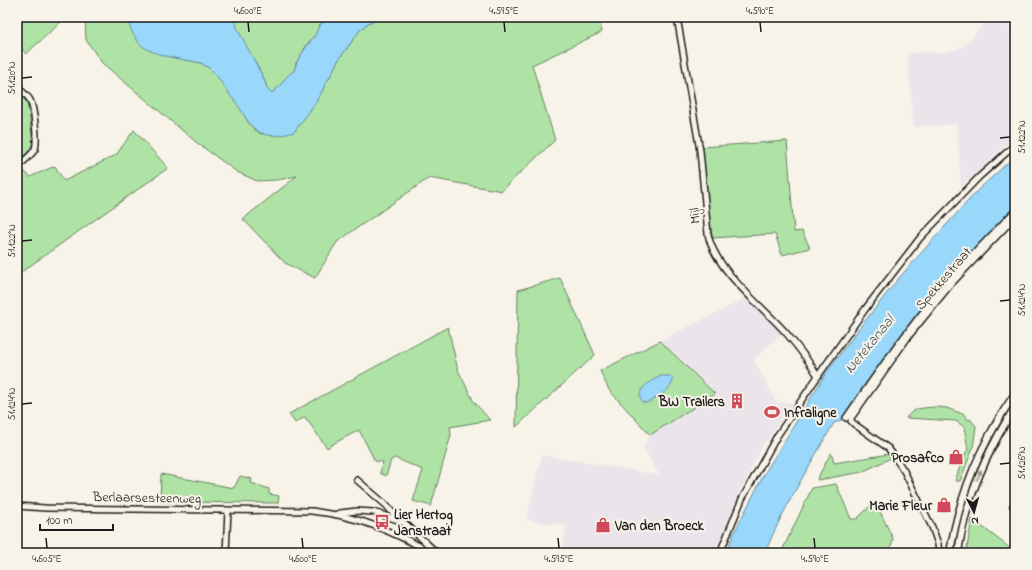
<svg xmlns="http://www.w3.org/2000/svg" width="1032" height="570" viewBox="0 0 1032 570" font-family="'Indie Flower',sans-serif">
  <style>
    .built { fill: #ece4eb }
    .green { fill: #afe3a5; stroke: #668060 }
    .water { fill: #99d8fa; stroke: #678da1 }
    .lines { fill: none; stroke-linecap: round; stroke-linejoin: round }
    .minor-casing { stroke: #1c1c1c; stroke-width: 8 }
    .major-casing { stroke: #1c1c1c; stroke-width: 9 }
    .minor { stroke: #f7f3e8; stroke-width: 5 }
    .major { stroke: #f7f3e8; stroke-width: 6 }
    .oneway { fill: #94928c }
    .ticks { fill: none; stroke: #1c1c1c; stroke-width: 1.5 }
    .labels { text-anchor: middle; stroke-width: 4; stroke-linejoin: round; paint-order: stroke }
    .street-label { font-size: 14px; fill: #1c1c1c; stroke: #f7f3e8 }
    .poi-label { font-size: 14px; font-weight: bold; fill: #1c1c1c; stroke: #f7f3e8; text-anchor: end }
    .water-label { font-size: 15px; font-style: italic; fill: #42545f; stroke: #f7f3e8 }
    .neatline { fill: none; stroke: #1c1c1c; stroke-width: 1.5 }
    .ticks-label { font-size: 10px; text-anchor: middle; fill: #1c1c1c }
  </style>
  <rect width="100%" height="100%" fill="#f7f3e8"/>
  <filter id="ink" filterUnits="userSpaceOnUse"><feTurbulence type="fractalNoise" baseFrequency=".025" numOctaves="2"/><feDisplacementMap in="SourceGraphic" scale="8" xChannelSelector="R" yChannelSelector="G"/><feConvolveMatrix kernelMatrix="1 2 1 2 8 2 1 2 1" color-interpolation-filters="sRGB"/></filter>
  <g filter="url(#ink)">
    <g class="built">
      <polygon points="991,17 997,17 1015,32 1015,137 961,187 957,124 914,127 907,53 948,52 964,46"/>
      <polygon points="746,298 783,332 753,360 761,373 776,402 793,403 762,447 737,498 716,553 561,553 567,526 526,520 542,455 659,475 643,447 650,435 715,394 660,341"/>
    </g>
    <g class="green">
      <polygon points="17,17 60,17 62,21 26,54 17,43"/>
      <path d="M85 17H128V21L154 52 171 57 201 63 215 72 228 92 240 107 248 122 254 129 261 134 294 132C304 118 322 97 326 81L329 79 337 62 360 30C364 28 364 25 368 23 375 19 387 19 395 17H599L602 32 532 65 555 140 506 186 502 191 429 178 337 242 315 278 285 263 243 219 297 176 277 180 257 181 237 172 196 142 102 63 86 40Z"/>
      <polygon points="229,17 327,17 325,22 320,24 316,34 308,43 296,63 294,71 276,90 271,93 268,90 262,75 236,28 236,22"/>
      <polygon points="17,92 26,101 29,112 33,143 28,152 17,162"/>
      <polygon points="134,130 168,168 17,275 17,172 21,168 30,177 55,166 64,181 116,155"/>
      <polygon points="787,141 794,232 802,231 810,248 782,255 775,234 711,238 702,147"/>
      <polygon points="560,278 595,355 516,427 518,290"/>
      <polygon points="448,327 458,370 474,402 490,420 450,427 451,435 431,506 413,501 423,470 395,458 391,460 386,476 380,473 383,462 375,461 359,430 333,444 327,448 305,417 295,423 289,414"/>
      <polygon points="660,341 715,394 650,435 609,390 600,371"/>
      <polygon points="1015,396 1015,405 989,450 956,553 952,553 961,509 984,448"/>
      <path d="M936 407 947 408 960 413H963L968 420 970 419 976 426 973 448 960 481H955L963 458 968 449 964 427 956 421 906 418C914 407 923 408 936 407Z"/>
      <polygon points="831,453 834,463 889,454 891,458 862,472 818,480 817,479"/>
      <polygon points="161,474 234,488 240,476 252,479 251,483 269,489 269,494 279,496 278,503 160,502"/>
      <polygon points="836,484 851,519 857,519 875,501 893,539 889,553 781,553 812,488"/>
      <polygon points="972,519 1015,552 1015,553 966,553"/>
    </g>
    <g class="water">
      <path d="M128 17H195L215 18C223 15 229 18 236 22L237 28 262 75 268 90 271 93C281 88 284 76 294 71 297 57 307 47 315 35 317 32 317 29 319 27 321 23 325 22 327 17H395C387 19 375 19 368 23 364 25 364 28 360 30L337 62 329 79 326 81C322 97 304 118 294 132 275 138 258 138 247 120 244 116 242 111 239 107 236 102 231 97 228 92 218 79 216 71 201 63 183 59 155 57 141 45 137 41 135 37 132 32 130 27 128 22 128 17Z"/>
      <path d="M1015 156V208C992 231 969 254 948 279 908 323 875 371 842 420L834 423C810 465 783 508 765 553H724L728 549 735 531 763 476 826 373 861 326 899 278 938 234 978 190Z"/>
      <path d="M661 376H670L673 378C673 390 656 398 647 403L642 402C642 402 640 397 640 396 640 386 653 380 661 376Z"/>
    </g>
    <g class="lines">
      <defs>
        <g id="minor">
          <path d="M677 17 700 151 708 234C715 271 763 306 787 334 798 347 809 361 818 376"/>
          <path d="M17 86C21 91 27 95 30 100 34 108 38 141 35 149 31 156 23 162 17 167"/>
          <path d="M846 418C872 380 898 343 927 307 954 273 985 242 1015 211"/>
          <polyline points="357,480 386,505 398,519"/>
          <polyline points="1015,504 1013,506 1015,508"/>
          <path d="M17 506 45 508 312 511C324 513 335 514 346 517 377 524 405 538 432 553"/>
          <polyline points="337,514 340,513 357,511 373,512 398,520 406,524 437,553"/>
          <polyline points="226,553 228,510"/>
          <polyline points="417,553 420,546"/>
          <polyline points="720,553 742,499 777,436 818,376 866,308 920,238 979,177 1015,145"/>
          <polyline points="939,553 938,544 932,527 904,471 894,456 888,448 854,424 851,421 851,418 908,337 951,284 1015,217"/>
        </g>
        <g id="major">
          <path d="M950 553C959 496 982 441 1015 394"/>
          <path d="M958 553C965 501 987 451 1015 407"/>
        </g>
      </defs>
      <use href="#minor" class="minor-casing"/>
      <use href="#major" class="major-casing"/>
      <use href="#minor" class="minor"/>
      <use href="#major" class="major"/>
    </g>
    <defs><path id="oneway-solid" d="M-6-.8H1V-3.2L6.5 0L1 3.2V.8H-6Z"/></defs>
    <use class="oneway" href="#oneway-solid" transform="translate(979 475) rotate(-68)"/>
  </g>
  <path class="ticks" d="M248 22 249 32M504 22 505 32M760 22 761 32M22 78 32 77M1000 138 1010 137M22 241 32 240M1000 301 1010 300M22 404 32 403M1000 464 1010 463M46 538 47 548M302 538 303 548M558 538 559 548M814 538 815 548"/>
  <defs>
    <symbol id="building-bare" viewBox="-9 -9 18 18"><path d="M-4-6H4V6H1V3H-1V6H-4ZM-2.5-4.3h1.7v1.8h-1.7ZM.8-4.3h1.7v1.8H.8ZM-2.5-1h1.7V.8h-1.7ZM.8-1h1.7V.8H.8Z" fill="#d1495b" stroke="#f7f3e8" stroke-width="2.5" paint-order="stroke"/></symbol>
    <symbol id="stadium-bare" viewBox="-9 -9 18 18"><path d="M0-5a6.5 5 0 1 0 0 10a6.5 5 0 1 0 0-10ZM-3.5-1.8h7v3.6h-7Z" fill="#d1495b" stroke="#f7f3e8" stroke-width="2.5" paint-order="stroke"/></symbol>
    <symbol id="shop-bare" viewBox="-9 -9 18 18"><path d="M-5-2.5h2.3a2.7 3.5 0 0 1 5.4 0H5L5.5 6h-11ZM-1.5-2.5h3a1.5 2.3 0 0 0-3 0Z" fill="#d1495b" stroke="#f7f3e8" stroke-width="2.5" paint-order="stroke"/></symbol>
    <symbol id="bus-bare" viewBox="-9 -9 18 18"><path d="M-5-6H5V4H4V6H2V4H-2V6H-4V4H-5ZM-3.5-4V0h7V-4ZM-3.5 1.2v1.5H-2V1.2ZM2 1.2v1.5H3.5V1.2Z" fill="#d1495b" stroke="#f7f3e8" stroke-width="2.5" paint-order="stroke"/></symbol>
  </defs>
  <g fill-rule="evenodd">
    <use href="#building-bare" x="726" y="390" width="22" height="22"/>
    <use href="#stadium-bare" x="761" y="401" width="22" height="22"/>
    <use href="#shop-bare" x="945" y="446" width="22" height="22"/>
    <use href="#shop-bare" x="933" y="494" width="22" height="22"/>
    <use href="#bus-bare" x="371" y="511" width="22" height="22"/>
    <use href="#shop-bare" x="592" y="514" width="22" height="22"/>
  </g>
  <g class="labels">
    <g class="street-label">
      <text transform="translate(694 216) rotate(-95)" y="5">Mijl</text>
      <text transform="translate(943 278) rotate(-49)" y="5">Spekkestraat</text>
      <text transform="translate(147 497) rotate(1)" y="5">Berlaarsesteenweg</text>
    </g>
    <g class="poi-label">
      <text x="725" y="406">BW Trailers</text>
      <text x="784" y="417" text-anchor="start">Infraligne</text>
      <text x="944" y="462">Prosafco</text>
      <text x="932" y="510">Marie Fleur</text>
      <text x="394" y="519" text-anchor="start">Lier Hertog<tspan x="394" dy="16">Janstraat</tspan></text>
      <text x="615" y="530" text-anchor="start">Van den Broeck</text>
    </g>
    <g class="water-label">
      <text transform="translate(869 344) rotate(-51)" y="5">Netekanaal</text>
    </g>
  </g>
  <rect width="1032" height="570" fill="none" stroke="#f7f3e8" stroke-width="44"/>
  <g transform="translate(974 512) rotate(174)" stroke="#f7f3e8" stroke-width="3" paint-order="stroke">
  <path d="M0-3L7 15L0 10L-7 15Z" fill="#1c1c1c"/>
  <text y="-6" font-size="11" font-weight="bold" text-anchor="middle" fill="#1c1c1c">N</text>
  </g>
  <path d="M40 524v6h73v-6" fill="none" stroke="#1c1c1c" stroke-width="2"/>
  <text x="46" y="524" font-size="12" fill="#1c1c1c" stroke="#f7f3e8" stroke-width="3" paint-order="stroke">100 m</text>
  <rect x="22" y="22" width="988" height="526" class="neatline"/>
  <g class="ticks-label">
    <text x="248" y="14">4.600°E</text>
    <text x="504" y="14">4.595°E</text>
    <text x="760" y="14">4.590°E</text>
    <text transform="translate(11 78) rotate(-90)" y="4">51.120°N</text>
    <text transform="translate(1021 137) rotate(-90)" y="4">51.122°N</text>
    <text transform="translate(11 241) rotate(-90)" y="4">51.122°N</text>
    <text transform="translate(1021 300) rotate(-90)" y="4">51.124°N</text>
    <text transform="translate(11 404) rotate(-90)" y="4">51.124°N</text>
    <text transform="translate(1021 463) rotate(-90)" y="4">51.126°N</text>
    <text x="47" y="562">4.605°E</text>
    <text x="303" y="562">4.600°E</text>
    <text x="559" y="562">4.595°E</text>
    <text x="815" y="562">4.590°E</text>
  </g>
</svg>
